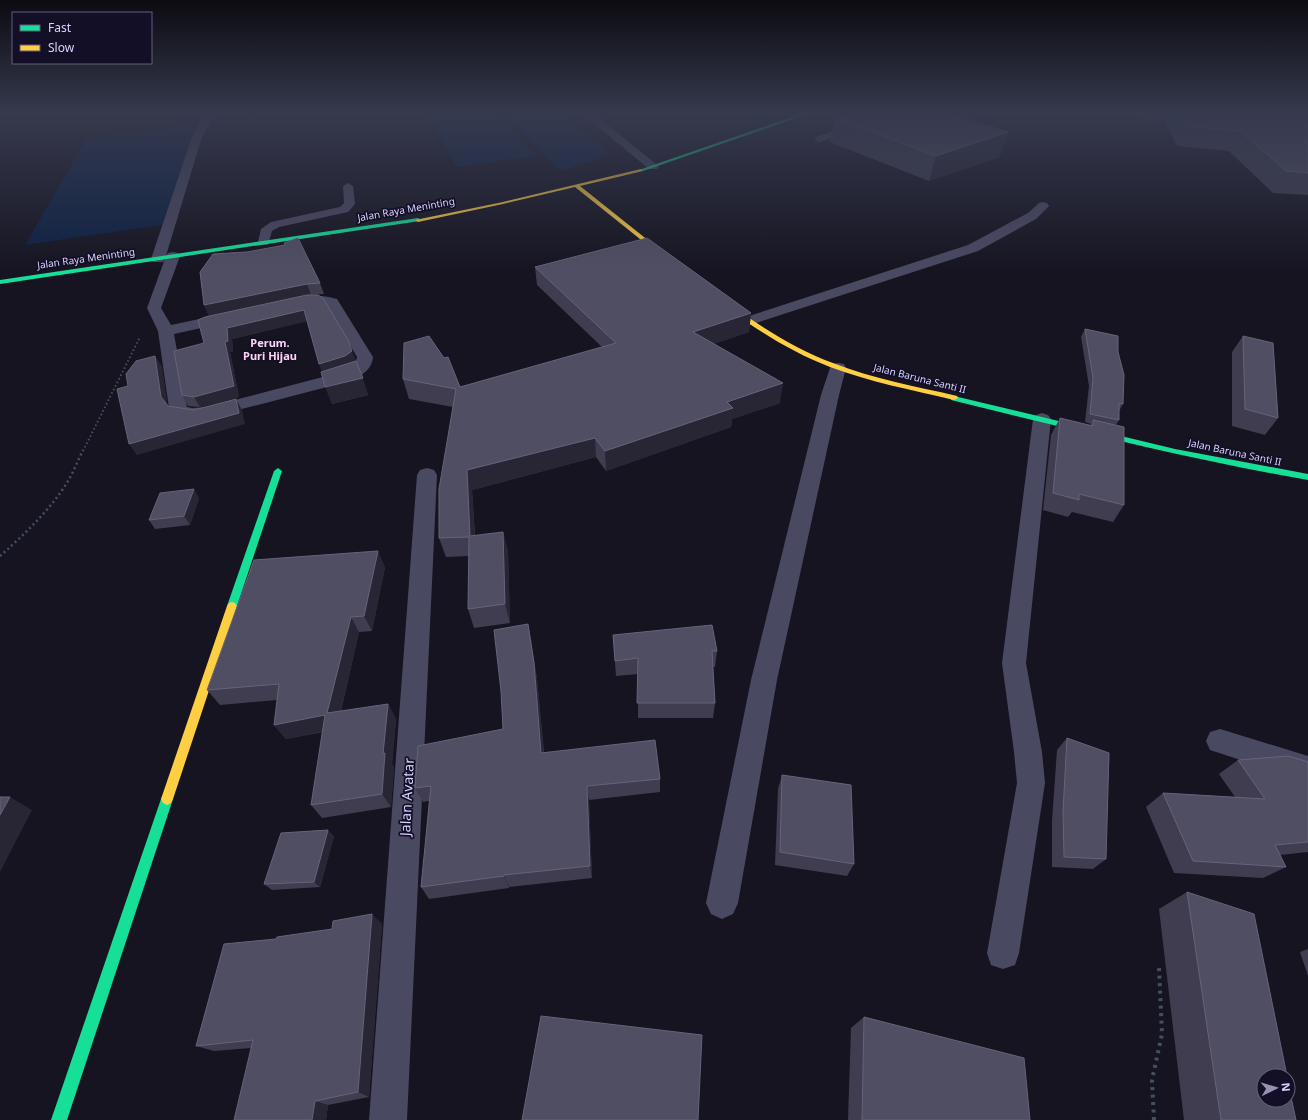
<svg xmlns="http://www.w3.org/2000/svg" width="1308" height="1120" viewBox="0 0 1308 1120" font-family="'Noto Sans',sans-serif">
  <style>
    .water { fill: #0d2144 }
    .lines { fill: none; stroke-linecap: round; stroke-linejoin: round }
    .path-far2 { stroke: #44505f; stroke-width: 2; stroke-dasharray: 1.5 2.5; stroke-linecap: butt }
    .path-far1 { stroke: #44505f; stroke-width: 2.5; stroke-dasharray: 2 3; stroke-linecap: butt }
    .path { stroke: #44505f; stroke-width: 4; stroke-dasharray: 3 4.5; stroke-linecap: butt }
    .lane { fill: #4a4962; fill-rule: evenodd }
    .street { fill: #4a4962; fill-rule: evenodd }
    .fast { fill: #16e098; fill-rule: evenodd }
    .slow { fill: #ffcf43; fill-rule: evenodd }
    .wall { fill: #403d50 }
    .shaded-wall { fill: #282635 }
    .building { fill: #504e63; stroke: #66637b }
    .labels { text-anchor: middle; stroke-width: 3.5; stroke-linejoin: round; paint-order: stroke }
    .far-street-label { font-size: 10px; fill: #d9d4ff; stroke: #130f26 }
    .far-neighbourhood-label { font-size: 11px; font-weight: bold; fill: #ffd6f0; stroke: #130f26 }
    .near-street-label { font-size: 14px; fill: #d9d4ff; stroke: #130f26 }
  </style>
  <rect width="100%" height="100%" fill="#161421"/>
  <g class="water">
    <polygon points="426,114 497,114 536,156 457,167"/>
    <polygon points="506,114 564,114 610,155 560,171"/>
    <polygon points="203,124 168,224 25,245 87,138"/>
  </g>
  <g class="lines">
    <polyline class="path-far2" points="83,451 140,337"/>
    <path class="path-far1" d="M0 556C25 534 51 509 68 481 74 471 78 460 83 450"/>
    <polyline class="path" points="1154,1120 1152,1080 1162,1034 1159,968"/>
    <g class="lane">
      <polygon points="856,124 859,125 860,127 859,129 819,142 814,139 816,137"/>
      <polygon points="348,183 353,186 355,204 348,212 279,227 272,231 268,245 260,245 258,242 261,229 271,222 340,207 344,203 343,186"/>
    </g>
    <g class="street">
      <polygon points="204,114 214,114 201,140 165,259 163,262 153,262 151,259 191,140"/>
      <polygon points="583,114 594,114 657,165 659,167 657,169 649,169"/>
      <polygon points="1043,202 1047,203 1049,206 1036,219 978,251 753,324 748,326 743,324 740,321 743,318 968,245 1028,213 1039,203"/>
      <path d="M173 252 178 253 180 256 161 308 171 325 228 313 233 315 236 318 233 321 174 334 187 407 192 408 208 407 338 373 355 364 357 357 327 305C314 303 302 309 290 306L288 303 290 300C309 295 318 294 337 299L373 357C372 370 361 376 350 381L215 416C200 420 179 423 169 408L158 331 147 308 166 256 168 253Z"/>
      <polygon points="838,363 844,364 846,368 839,395 777,680 738,903 733,914 722,919 711,914 706,903 751,680 821,395 830,368 832,364"/>
      <polygon points="1042,413 1048,415 1051,419 1026,663 1042,752 1045,783 1019,953 1015,965 1003,969 991,965 987,953 1017,783 1014,752 1002,663 1033,419 1036,415"/>
      <polygon points="427,468 434,470 437,475 407,1120 369,1120 417,475 420,470"/>
      <polygon points="1220,729 1308,756 1308,782 1210,750 1206,741 1210,732"/>
    </g>
    <g class="fast">
      <polygon points="801,114 808,114 643,171 639,170"/>
      <polygon points="418,218 421,220 420,221 0,284 0,280"/>
      <path d="M951 396H954L1175 449 1308 474V480C1188 459 1070 429 951 400Z"/>
      <polygon points="278,468 282,471 237,606 235,609 229,609 227,606 274,471"/>
      <polygon points="167,793 171,795 173,799 67,1120 51,1120 161,799 163,795"/>
    </g>
    <g class="slow">
      <polygon points="641,169 643,171 580,186 669,257 669,259 665,259 575,187 503,204 418,222 415,220 503,202"/>
      <path d="M724 303H728C761 327 795 349 833 363 873 379 915 386 957 396L958 398 954 400C912 390 870 382 830 367 791 352 756 330 724 305Z"/>
      <polygon points="232,602 235,603 237,606 173,799 171,803 167,805 163,803 161,799 227,606 229,603"/>
    </g>
  </g>
  <g class="wall">
    <polygon points="1077,114 1308,114 1308,195 1273,193 1229,151 1177,146 1163,118 1077,115"/>
    <polygon points="834,118 1000,157 929,181 830,142"/>
    <polygon points="535,267 751,313 749,332 713,344 780,403 732,419 731,427 606,471 596,457 472,490 475,536 503,532 508,552 510,623 474,628 468,609 469,556 446,557 439,538 453,407 409,399 403,379 460,387 602,347 537,285"/>
    <polygon points="200,272 320,283 324,294 308,295 355,361 368,395 332,404 307,321 232,339 233,352 230,352 239,397 200,407 188,406 182,395 204,343 297,297 209,316 204,305"/>
    <polygon points="1085,329 1118,352 1123,404 1119,411 1119,420 1116,425 1124,505 1113,522 1072,512 1068,517 1043,510 1051,435 1060,418 1090,426 1091,424 1085,422 1089,386 1081,337"/>
    <polygon points="1243,336 1278,418 1265,435 1232,426 1232,352"/>
    <polygon points="199,498 190,525 155,529 149,520"/>
    <polygon points="385,567 372,631 359,632 341,711 388,704 396,719 392,764 394,767 391,807 322,818 311,805 323,732 286,739 274,725 277,700 220,705 207,690"/>
    <polygon points="613,635 717,651 715,667 713,667 715,703 713,718 638,718 638,674 616,676"/>
    <polygon points="531,640 537,679 544,752 660,779 660,792 589,800 592,878 509,887 509,888 429,899 421,887 429,801 423,802 415,788 503,729"/>
    <polygon points="1067,738 1106,859 1093,869 1052,867 1052,821 1057,750"/>
    <polygon points="1238,760 1308,762 1308,852 1280,855 1286,867 1263,878 1174,873 1146,807 1163,793 1235,797 1219,774"/>
    <polygon points="782,775 854,864 847,876 775,865 778,789"/>
    <polygon points="334,836 320,887 272,890 264,884"/>
    <polygon points="1187,892 1296,1120 1184,1120 1159,909"/>
    <polygon points="382,924 369,1097 328,1105 326,1120 251,1048 214,1051 196,1046 276,939"/>
    <polygon points="1308,949 1308,976 1300,952"/>
    <polygon points="864,1017 1030,1120 848,1120 851,1028"/>
  </g>
  <g class="shaded-wall">
    <polygon points="1008,132 1000,157 929,181 936,156"/>
    <polygon points="307,284 311,295 209,316 204,305"/>
    <polygon points="304,310 308,321 232,339 233,352 230,352 239,397 200,407 194,397 225,342 227,328"/>
    <polygon points="751,313 749,332 692,351 693,332"/>
    <polygon points="352,351 356,361 323,375 319,364"/>
    <polygon points="155,356 162,366 168,408 161,397"/>
    <polygon points="363,378 368,395 332,404 325,387"/>
    <polygon points="783,383 780,403 732,419 731,427 606,471 605,451 727,402"/>
    <polygon points="236,399 242,410 245,424 137,455 129,444"/>
    <polygon points="595,438 596,457 472,490 476,556 470,536 467,470"/>
    <polygon points="194,489 199,498 190,525 184,516"/>
    <polygon points="503,532 508,552 510,623 505,604"/>
    <polygon points="378,551 385,567 372,631 364,616"/>
    <polygon points="351,617 359,632 337,727 327,713"/>
    <polygon points="528,624 531,640 537,679 545,767 541,753"/>
    <polygon points="388,704 396,719 392,764 394,767 391,807 382,794 383,754"/>
    <polygon points="325,715 335,729 286,739 274,725"/>
    <polygon points="587,786 589,800 592,878 590,866"/>
    <polygon points="10,797 32,810 0,872 0,815"/>
    <polygon points="328,830 334,836 320,887 314,882"/>
    <polygon points="504,875 509,887 509,888 504,876"/>
    <polygon points="372,914 382,924 369,1097 358,1092"/>
    <polygon points="315,1101 328,1105 326,1120 312,1120"/>
  </g>
  <g class="building">
    <polygon points="847,114 949,114 1008,132 936,156 834,118"/>
    <polygon points="1181,114 1308,114 1308,173 1286,171 1240,131 1187,126"/>
    <polygon points="298,238 320,283 307,284 204,305 200,272 213,254 247,252 285,245 284,243"/>
    <polygon points="647,238 751,313 693,332 783,383 727,402 733,408 605,451 595,438 467,470 470,536 503,532 505,604 468,609 469,537 439,538 439,489 456,389 403,379 404,343 429,336 444,358 448,357 460,387 616,343 535,267"/>
    <polygon points="307,295 318,295 323,298 348,340 352,351 345,356 319,364 304,310 227,328 228,341 225,342 234,386 194,397 182,395 174,351 204,343 198,320 205,317"/>
    <polygon points="1085,329 1118,336 1118,352 1124,375 1123,404 1119,403 1119,420 1090,414 1093,378"/>
    <polygon points="1243,336 1273,343 1278,418 1245,409"/>
    <polygon points="155,356 161,397 168,406 194,410 236,399 239,413 129,444 117,389 128,386 126,374 136,361"/>
    <polygon points="356,361 363,378 325,387 321,372"/>
    <polygon points="1060,418 1093,426 1093,420 1124,427 1124,505 1079,494 1079,500 1053,493"/>
    <polygon points="194,489 184,516 149,520 160,493"/>
    <polygon points="378,551 364,616 351,617 327,713 388,704 383,754 385,753 382,794 311,805 325,715 274,725 279,684 207,690 254,560"/>
    <polygon points="528,624 534,663 541,753 655,740 660,779 587,786 590,866 504,875 504,876 421,887 431,786 415,788 418,746 503,729 501,691 494,630"/>
    <polygon points="712,625 717,651 712,651 715,703 637,703 638,658 615,661 613,635"/>
    <polygon points="1067,738 1109,753 1106,859 1064,857 1063,811"/>
    <polygon points="1288,756 1308,762 1308,842 1275,845 1286,867 1193,861 1163,793 1265,799 1238,760"/>
    <polygon points="782,775 851,785 854,864 780,852"/>
    <polygon points="0,797 10,797 0,815"/>
    <polygon points="328,830 314,882 264,884 281,833"/>
    <polygon points="1187,892 1254,914 1287,1076 1264,1076 1264,1100 1288,1100 1288,1083 1296,1120 1221,1120"/>
    <polygon points="372,914 358,1092 315,1101 312,1120 234,1120 253,1040 196,1046 224,944 276,939 277,937 332,929 333,921"/>
    <polygon points="541,1016 702,1035 698,1120 522,1120"/>
    <polygon points="864,1017 1024,1058 1030,1120 862,1120"/>
  </g>
  <linearGradient id="sky" x2="0" y2="1"><stop stop-color="#0c0b12"/><stop offset="0.42" stop-color="#363a4e"/><stop offset="1" stop-color="#363a4e" stop-opacity="0"/></linearGradient>
  <rect width="1308" height="271" fill="url(#sky)"/>
  <g class="labels">
    <g class="far-street-label">
      <text transform="translate(406 209) rotate(-10)" y="4">Jalan Raya Meninting</text>
      <text transform="translate(86 258) rotate(-8)" y="4">Jalan Raya Meninting</text>
      <text transform="translate(920 378) rotate(14)" y="4">Jalan Baruna Santi II</text>
      <text transform="translate(1235 452) rotate(12)" y="4">Jalan Baruna Santi II</text>
    </g>
    <g class="far-neighbourhood-label">
      <text x="270" y="347">Perum.<tspan x="270" dy="13">Puri Hijau</tspan></text>
    </g>
    <g class="near-street-label">
      <text transform="translate(407 797) rotate(-87)" y="5">Jalan Avatar</text>
    </g>
  </g>
  <rect x="12" y="12" width="140" height="52" fill="#130f26" stroke="#625e7d"/>
  <rect x="20" y="25" width="20" height="6" fill="#16e098" stroke="#625e7d"/>
  <text x="48" y="32" font-size="12" fill="#d9d4ff">Fast</text>
  <rect x="20" y="45" width="20" height="6" fill="#ffcf43" stroke="#625e7d"/>
  <text x="48" y="52" font-size="12" fill="#d9d4ff">Slow</text>
  <g transform="translate(1276 1088) rotate(85)"><circle r="19" fill="#130f26" stroke="#625e7d"/>
  <path d="M0-3L7 15L0 10L-7 15Z" fill="#9591b1"/>
  <text y="-6" font-size="11" font-weight="bold" text-anchor="middle" fill="#d9d4ff">N</text>
  </g>
</svg>
